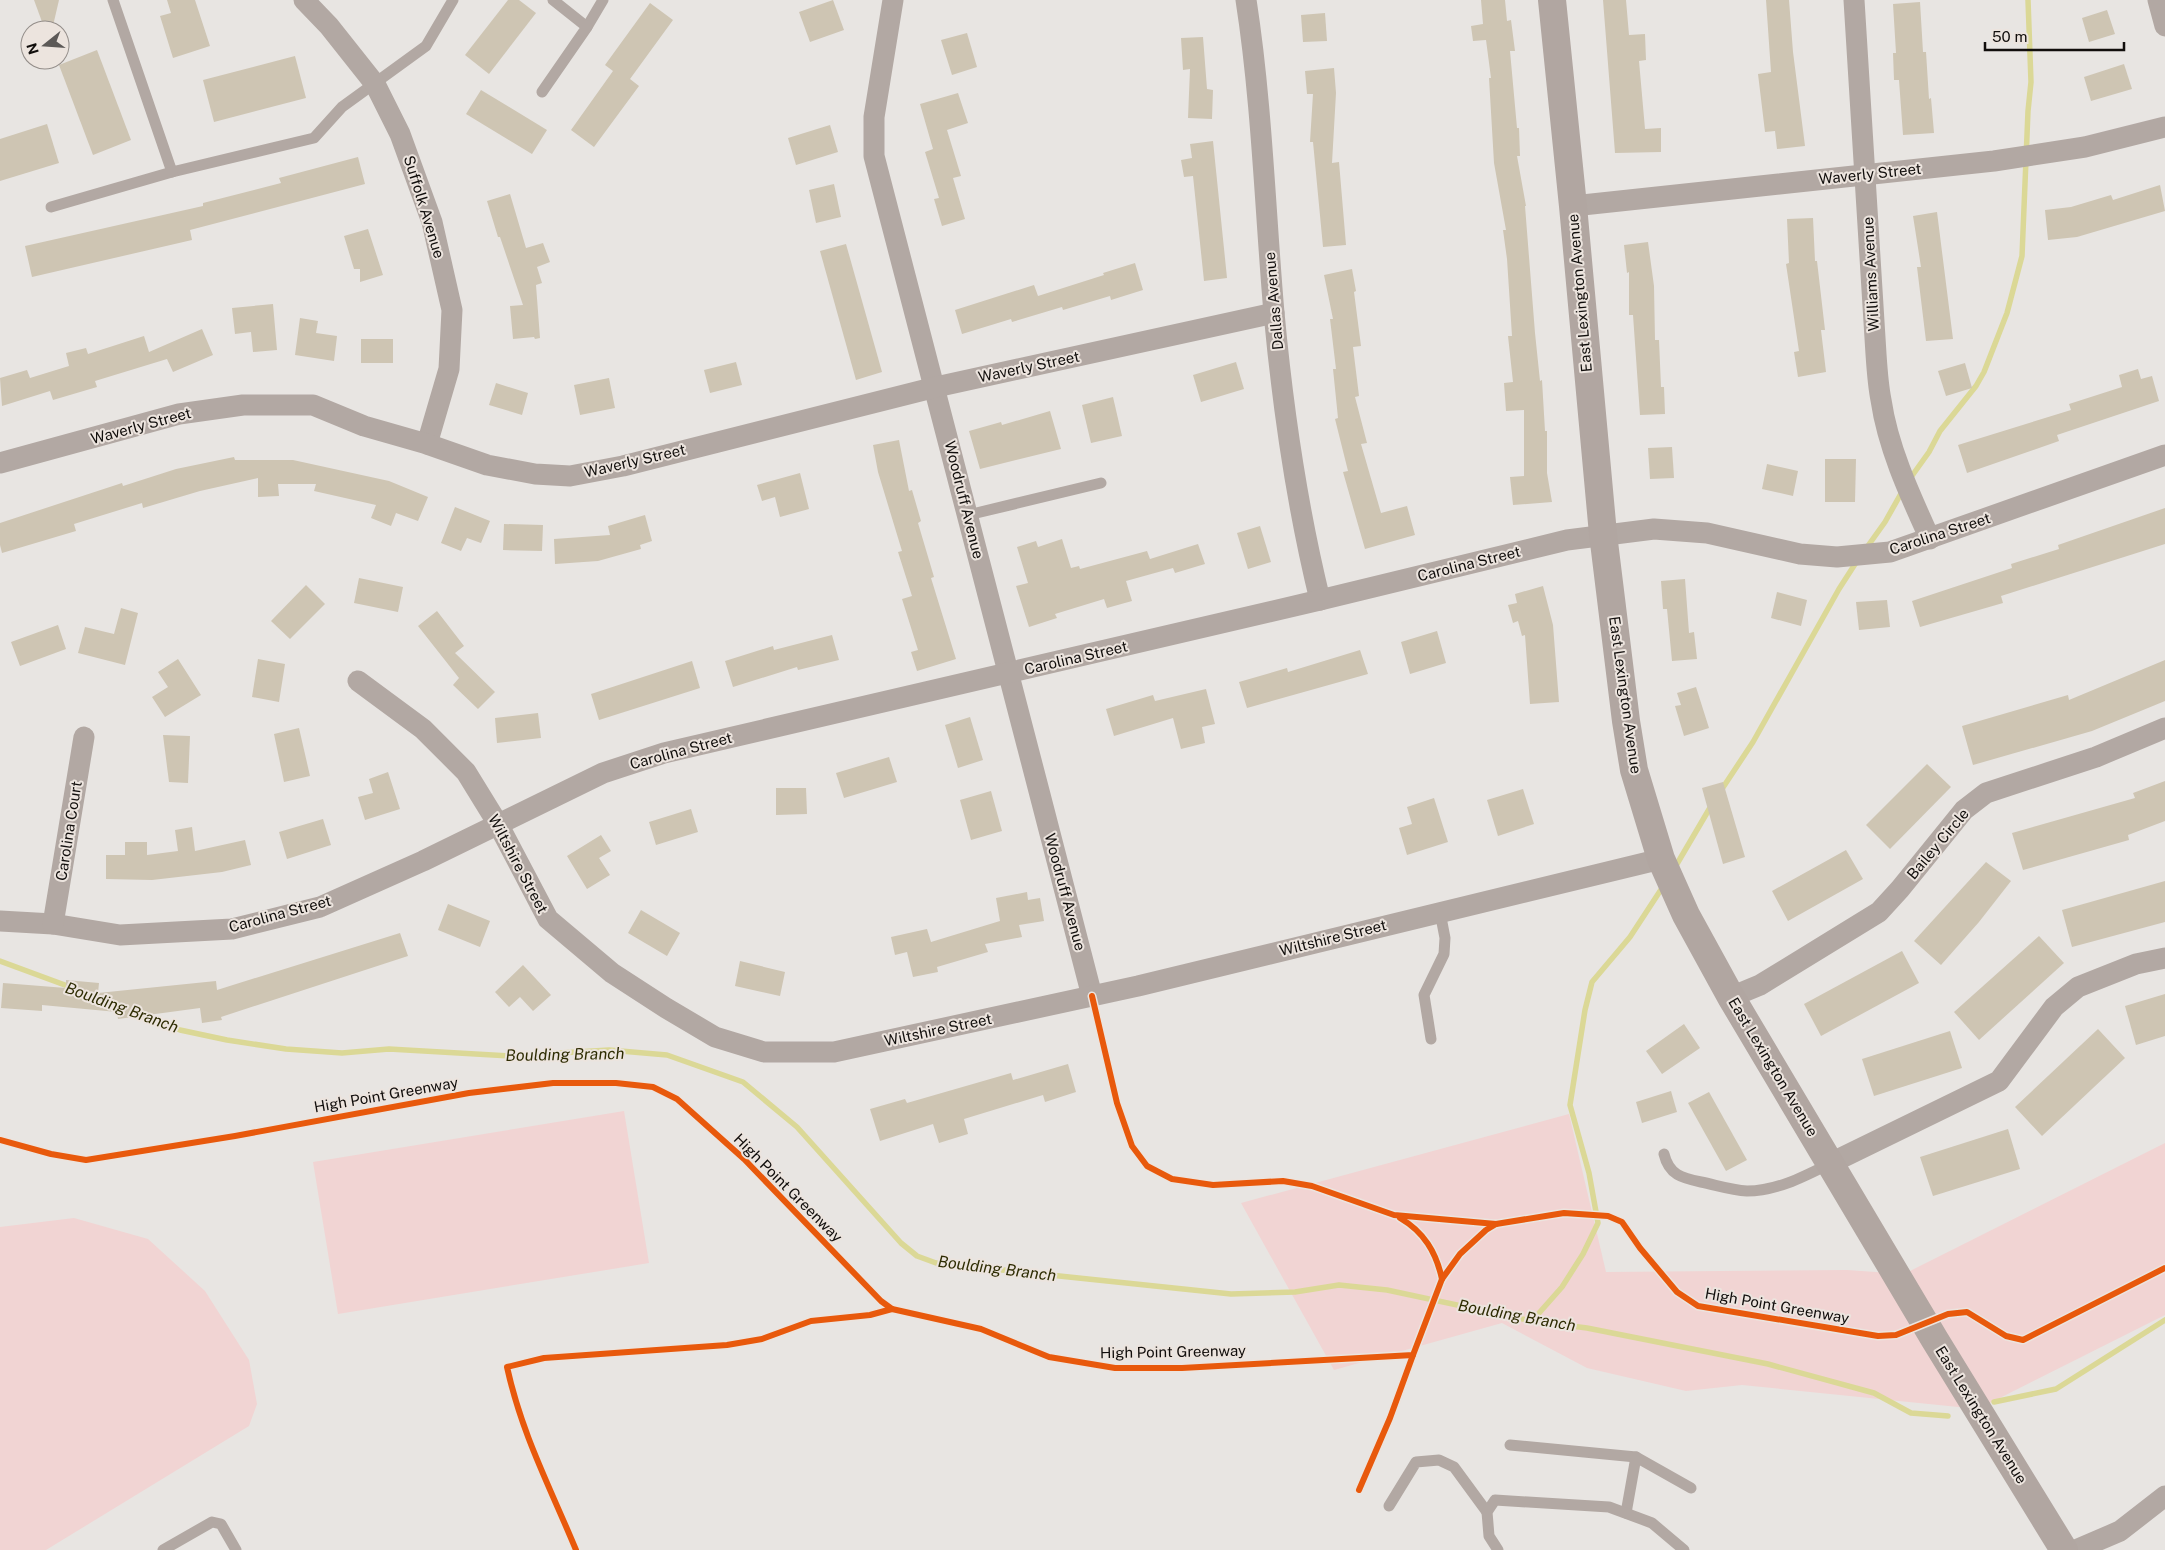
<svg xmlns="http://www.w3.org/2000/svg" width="2165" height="1550" viewBox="0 0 2165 1550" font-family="'Public Sans',sans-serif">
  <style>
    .green { fill: #f1d4d3 }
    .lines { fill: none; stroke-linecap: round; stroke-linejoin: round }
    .stream { stroke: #dbd896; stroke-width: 5.5 }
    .building { fill: #cec5b3 }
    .lane { stroke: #b2a8a3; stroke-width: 11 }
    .street { stroke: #b2a8a3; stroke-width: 21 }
    .secondary { stroke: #b1a6a1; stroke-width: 28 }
    .cycleway-casing { stroke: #ece4de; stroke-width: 9 }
    .cycleway { stroke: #e8590c; stroke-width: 6 }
    .labels { text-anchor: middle; stroke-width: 4; stroke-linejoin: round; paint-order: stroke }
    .street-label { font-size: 15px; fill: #110e0c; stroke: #ece4de }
    .water-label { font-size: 16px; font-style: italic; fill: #2e2c03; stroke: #ece4de }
  </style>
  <rect width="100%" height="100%" fill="#e8e5e2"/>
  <g class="green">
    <polygon points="624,1111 649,1263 338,1314 313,1162"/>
    <polygon points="1569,1114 1606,1272 1847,1270 1904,1274 2165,1143 2165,1315 1978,1409 1742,1385 1686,1391 1587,1368 1502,1323 1334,1370 1241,1203"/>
    <polygon points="74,1218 148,1239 205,1291 249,1360 257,1404 249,1426 46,1550 0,1550 0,1227"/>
  </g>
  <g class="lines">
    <g class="stream">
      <polyline points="1909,480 1929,452 1940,431 1976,386 1984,372 2007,313 2022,256 2028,111 2031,82 2028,0"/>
      <polyline points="1865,550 1885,522 1903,490"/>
      <polyline points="1720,792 1753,742 1839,589 1857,561"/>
      <polyline points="1674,869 1711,806"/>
      <polyline points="0,961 73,988"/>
      <polyline points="134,1014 180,1030 227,1040 286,1049 342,1053 389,1049 511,1056 609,1050 667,1055 743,1082 797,1127 901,1243 917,1256 936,1263 1231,1294 1295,1292 1339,1285 1387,1290 1532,1321 1587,1328 1768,1364 1874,1393 1911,1413 1948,1416"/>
      <polyline points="1532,1321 1562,1287 1583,1254 1598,1223 1589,1173 1570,1105 1585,1010 1592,982 1630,937 1664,885"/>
      <polyline points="1994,1402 2056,1389 2165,1320"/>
    </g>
  </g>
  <g class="building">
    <polygon points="34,0 59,0 52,30 45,30"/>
    <polygon points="167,0 195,0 210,46 173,58 160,16 171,13"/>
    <polygon points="508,0 519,0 536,13 489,74 465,55"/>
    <polygon points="833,0 844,30 810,42 799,12"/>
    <polygon points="1481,0 1505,0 1507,21 1511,20 1515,51 1510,51 1517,128 1519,128 1520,156 1517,156 1526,206 1525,206 1535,333 1540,381 1542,380 1545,431 1547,431 1547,473 1552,502 1513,505 1510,477 1524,476 1524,410 1506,411 1504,383 1513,382 1508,336 1512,336 1507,259 1503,230 1506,230 1494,163 1489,78 1491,78 1486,40 1473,41 1471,26 1483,24"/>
    <polygon points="1603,0 1626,0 1629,35 1645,34 1646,60 1639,61 1645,129 1661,128 1661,152 1615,153"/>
    <polygon points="1766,0 1789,0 1793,52 1805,146 1777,149 1775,131 1765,132 1758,74 1771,72"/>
    <polygon points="1920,2 1923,52 1926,52 1929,99 1931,98 1934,133 1903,135 1899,80 1894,80 1893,53 1896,53 1893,4"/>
    <polygon points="650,3 673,20 630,79 639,86 594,147 571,130 613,71 605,65"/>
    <polygon points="2107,10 2115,34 2089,42 2082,18"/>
    <polygon points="1325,13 1327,41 1303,42 1301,15"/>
    <polygon points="967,33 977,67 952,75 941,40"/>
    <polygon points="1203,37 1207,89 1213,90 1212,119 1188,118 1190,69 1183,70 1181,38"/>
    <polygon points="97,50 131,140 93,155 59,65"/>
    <polygon points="295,56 306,98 214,122 203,80"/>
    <polygon points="2124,64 2132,89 2091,101 2084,77"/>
    <polygon points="1334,68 1336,93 1332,163 1339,162 1346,245 1323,247 1313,142 1310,142 1313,94 1307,94 1305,71"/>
    <polygon points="481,90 547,130 532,154 466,114"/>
    <polygon points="958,93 968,123 947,130 961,176 953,178 965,219 942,226 934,199 939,198 925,152 933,149 920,104"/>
    <polygon points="47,124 59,163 0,181 0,139"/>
    <polygon points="830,125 838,152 796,165 788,138"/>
    <polygon points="1213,141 1227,278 1204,281 1193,176 1184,177 1181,160 1192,158 1190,144"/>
    <polygon points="358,157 365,184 190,230 192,240 32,277 25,246 203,206 203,203 281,183 279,178"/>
    <polygon points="834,184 841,217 816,223 809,190"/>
    <polygon points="2160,185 2165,211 2077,237 2048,240 2045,210 2071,207 2111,195 2113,200"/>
    <polygon points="510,194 526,248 543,243 550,262 537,267 542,283 536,285 540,338 535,339 534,337 513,339 510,306 523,305 500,237 498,237 487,201"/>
    <polygon points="1937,212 1953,339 1926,341 1917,267 1921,267 1913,216"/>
    <polygon points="1813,218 1815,261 1817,261 1825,330 1821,330 1826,372 1798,377 1794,352 1799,351 1786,264 1789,263 1787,219"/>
    <polygon points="368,229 383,275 360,282 360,269 354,269 344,236"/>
    <polygon points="1648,242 1654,286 1655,340 1659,340 1661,387 1664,387 1665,414 1640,415 1633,315 1629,315 1629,272 1627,273 1624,245"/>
    <polygon points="846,244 882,372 856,380 820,251"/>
    <polygon points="1135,263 1143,290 1111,300 1110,296 1063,310 1062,307 1012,322 1011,319 962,334 955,310 1034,285 1038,296 1104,275 1103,273"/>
    <polygon points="1352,269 1356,291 1354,292 1361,346 1353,347 1359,396 1355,397 1367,443 1361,444 1381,513 1407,506 1415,535 1365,549 1343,472 1348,471 1335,419 1338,418 1333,369 1336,369 1330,319 1333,319 1324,275"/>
    <polygon points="273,304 277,350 253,352 251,332 235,334 232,308"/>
    <polygon points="300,318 318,321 316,333 337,336 334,361 295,355"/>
    <polygon points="202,329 213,355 173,372 167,359 95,381 97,387 53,400 50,391 2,406 0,378 27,370 30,378 69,366 66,353 86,348 88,354 144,336 149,352"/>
    <rect x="361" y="339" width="32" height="24"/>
    <polygon points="736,362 742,385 710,393 704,370"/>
    <polygon points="1236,362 1244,389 1201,402 1193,375"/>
    <polygon points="1965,363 1972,388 1946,396 1938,371"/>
    <polygon points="2138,369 2141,379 2152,376 2159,401 2057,435 2059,441 1967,473 1958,445 2071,410 2069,404 2122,387 2119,375"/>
    <polygon points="609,378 615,408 580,415 574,385"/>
    <polygon points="496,383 528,393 522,415 489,405"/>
    <polygon points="1113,397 1122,436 1091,443 1082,405"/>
    <polygon points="1050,411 1061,449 980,469 969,431 1001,422 1002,425"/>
    <polygon points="899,440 909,491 912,490 921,521 918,523 934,577 931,578 956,659 917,671 911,652 918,650 902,599 912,596 898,552 902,551 878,472 873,445"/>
    <polygon points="1672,447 1674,478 1650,479 1648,448"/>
    <polygon points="234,457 235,460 293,460 389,481 428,497 418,521 396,513 391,526 371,518 376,505 314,491 316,484 278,484 279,496 258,497 258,478 200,491 143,508 142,503 74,524 76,531 2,553 0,545 0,523 122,483 123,486 176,469"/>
    <polygon points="1825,459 1856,459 1855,502 1825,502"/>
    <polygon points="1767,464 1798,471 1793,496 1762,489"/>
    <polygon points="800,473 809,509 780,517 775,497 762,501 757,485"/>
    <polygon points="455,507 490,521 481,543 467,538 461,551 441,543"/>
    <polygon points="2165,508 2165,544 2001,596 2003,603 1920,627 1912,601 2012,568 2011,564 2059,549 2058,545"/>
    <polygon points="645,515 652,541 640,545 641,549 598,561 555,564 554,539 610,535 608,526"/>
    <polygon points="504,524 543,525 542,551 503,550"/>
    <polygon points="1260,526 1271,562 1248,569 1237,533"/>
    <polygon points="1062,539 1071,568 1079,566 1080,569 1147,551 1150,559 1198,544 1205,564 1175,573 1173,568 1126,581 1132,601 1107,608 1104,599 1055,614 1057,618 1029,627 1016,586 1028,583 1017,547 1036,541 1038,547"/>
    <polygon points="359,578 403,587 398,612 354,603"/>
    <polygon points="1685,579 1689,633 1694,632 1697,659 1672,661 1667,609 1663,609 1661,581"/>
    <polygon points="306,585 325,604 290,639 271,621"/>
    <polygon points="1543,586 1553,625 1559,702 1530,704 1525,635 1522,636 1518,621 1513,623 1508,605 1517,603 1515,594"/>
    <polygon points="1777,592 1807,600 1801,626 1771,618"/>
    <polygon points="1887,600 1890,627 1859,630 1856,602"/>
    <polygon points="121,608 138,613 125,665 78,653 85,627 114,634"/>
    <polygon points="437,611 464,646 455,653 495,692 478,709 453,685 459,678 418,626"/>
    <polygon points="58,625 66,649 20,666 11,642"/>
    <polygon points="1437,631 1446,663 1410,674 1401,642"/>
    <polygon points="832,635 839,660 798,670 797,667 733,687 725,661 773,646 774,650"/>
    <polygon points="1360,650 1368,674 1247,708 1239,682 1287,668 1288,672"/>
    <polygon points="178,659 201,695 165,717 152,697 168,687 158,672"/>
    <polygon points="258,659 285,664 279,702 252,697"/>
    <polygon points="2165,660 2165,701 2092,731 1973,765 1962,726 2068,695 2069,700"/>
    <polygon points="692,661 700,688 599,720 591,694"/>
    <polygon points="1696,687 1709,728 1684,736 1675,706 1681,705 1677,693"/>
    <polygon points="1206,689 1215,724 1202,727 1205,743 1181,749 1173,718 1114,736 1106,709 1153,695 1155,701"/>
    <polygon points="538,713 541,738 497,743 495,718"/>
    <polygon points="970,717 983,760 958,768 945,725"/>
    <polygon points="299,728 310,776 284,782 274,734"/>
    <polygon points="163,735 190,736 188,783 169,782"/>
    <polygon points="889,757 897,782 844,798 836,773"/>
    <polygon points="1927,764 1951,787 1890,849 1866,825"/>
    <polygon points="388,772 400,809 365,820 358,797 373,793 369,779"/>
    <polygon points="2165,781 2165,821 2128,835 2129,840 2023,870 2012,833 2135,798 2133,793"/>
    <polygon points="1723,782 1745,857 1723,864 1702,788"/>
    <polygon points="776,788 806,788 807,814 776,815"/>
    <polygon points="1523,789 1534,824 1498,836 1487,800"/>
    <polygon points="991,791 1002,831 971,840 960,800"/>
    <polygon points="1434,798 1448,842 1407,855 1399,828 1412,824 1407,807"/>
    <polygon points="691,809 698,832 656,845 649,822"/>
    <polygon points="323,819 331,845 287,859 279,832"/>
    <polygon points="192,827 195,851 245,840 251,865 222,872 152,880 106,879 106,855 125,855 125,842 147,842 147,855 178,851 175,830"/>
    <polygon points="601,835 611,851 599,858 610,875 587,889 567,856"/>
    <polygon points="1846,850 1863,879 1788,921 1772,891"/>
    <polygon points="1986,862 2011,881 1979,922 1941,965 1914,941"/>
    <polygon points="2165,881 2165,922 2072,947 2062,910"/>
    <polygon points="1027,892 1028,900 1040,898 1044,921 1019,925 1022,937 985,944 988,952 937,967 938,972 913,977 907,952 895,955 891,937 927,929 931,942 1000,921 996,898"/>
    <polygon points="448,904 490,921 480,947 438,930"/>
    <polygon points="641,910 680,933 667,956 628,933"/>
    <polygon points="400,933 408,956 221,1017 222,1020 202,1023 200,1008 118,1019 117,1012 42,1005 42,1011 1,1008 3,983 66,988 66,980 99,983 98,993 216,981 217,990"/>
    <polygon points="2039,936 2064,963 1979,1040 1954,1012"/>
    <polygon points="1902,951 1919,983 1821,1036 1804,1004"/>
    <polygon points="740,961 785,972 780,996 735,986"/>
    <polygon points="523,965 551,995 533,1011 520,997 509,1007 495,992"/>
    <polygon points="2165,994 2165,1036 2136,1045 2125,1006"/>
    <polygon points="1684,1024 1700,1048 1662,1074 1646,1051"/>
    <polygon points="2098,1029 2125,1058 2042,1136 2015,1107"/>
    <polygon points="1950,1031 1962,1068 1874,1096 1862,1059"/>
    <polygon points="1068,1064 1076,1092 1045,1102 1043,1095 964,1119 968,1134 939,1143 933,1124 880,1141 870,1109 905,1099 907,1103 1011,1073 1013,1080"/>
    <polygon points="1671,1091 1677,1112 1642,1123 1636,1102"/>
    <polygon points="1709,1092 1747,1160 1726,1171 1688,1103"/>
    <polygon points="2008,1129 2020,1169 1933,1196 1920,1157"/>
  </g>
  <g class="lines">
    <g class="lane">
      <polyline points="113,0 172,172 314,138 342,107 426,46 453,0"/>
      <polyline points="587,27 603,0"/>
      <polyline points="542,92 587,27 553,0"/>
      <polyline points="51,207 172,172"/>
      <polyline points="968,515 1101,483"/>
      <polyline points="1431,1039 1424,995 1444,954 1445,938 1440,912"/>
      <path d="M1664 1154C1669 1175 1682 1178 1701 1182 1716 1185 1731 1190 1747 1191 1777 1191 1805 1176 1831 1163"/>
      <polyline points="1510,1445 1636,1457"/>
      <polyline points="1389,1506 1416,1462 1439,1460 1454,1467 1487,1512"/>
      <polyline points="1626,1513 1636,1457 1691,1488"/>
      <polyline points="163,1550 212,1522 221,1524 236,1550"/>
      <polyline points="1498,1550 1489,1536 1487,1512 1495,1500 1609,1507 1652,1523 1684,1550"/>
    </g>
    <g class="street">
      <polyline points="304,0 329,26 375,84 400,134 432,222 452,310 449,369 427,444"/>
      <path d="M893 0 874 117V156C949 435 1019 716 1092 996"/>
      <path d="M1246 0C1262 103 1265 209 1274 313 1283 410 1297 506 1320 600"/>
      <path d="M1854 0 1876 354C1877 369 1878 385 1881 400 1888 448 1910 495 1930 539"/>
      <polyline points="2158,0 2165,26"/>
      <polyline points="1573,206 1994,161 2085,147 2165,127"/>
      <polyline points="0,463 179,414 243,405 313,405 364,426 427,444 487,465 535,474 570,476 623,466 936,387 1274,313"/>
      <polyline points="358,681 423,729 466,772 498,824 548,919 612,973 666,1008 715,1037 764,1052 834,1052 1138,986 1661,859"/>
      <polyline points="0,921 53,924 120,935 232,929 320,907 423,861 603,773 664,753 1320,600 1567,540 1654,529 1707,533 1800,554 1837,557 1890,552 2165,455"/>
      <polyline points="53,924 84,737"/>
      <polyline points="1731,997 1760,985 1879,912 1900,889 1964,810 1986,793 2096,757 2165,728"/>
      <polyline points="1831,1163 1999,1081 2054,1007 2078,987 2136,964 2165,958"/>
      <polyline points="2076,1550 2120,1531 2165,1496"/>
    </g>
    <polyline class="secondary" points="1552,0 1573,206 1603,534 1626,721 1634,770 1661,859 1686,915 1731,997 1935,1340 2064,1550"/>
    <defs>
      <g id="cycleway">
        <polyline points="1092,996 1117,1103 1132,1146 1147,1166 1172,1179 1213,1185 1283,1181 1312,1186 1394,1215 1496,1224"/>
        <polyline points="0,1140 51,1154 86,1160 235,1136 469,1093 553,1083 616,1083 653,1087 677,1099 744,1159 881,1301 892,1309 981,1329 1049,1357 1115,1368 1182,1368 1413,1355 1442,1279 1460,1254 1486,1230 1496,1224 1564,1213 1608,1216 1622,1222 1640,1248 1677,1292 1698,1306 1878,1336 1896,1335 1948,1314 1967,1312 2006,1336 2023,1340 2165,1268"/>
        <path d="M1400 1218C1424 1232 1436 1252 1442 1279"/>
        <polyline points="1359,1490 1390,1418 1413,1355"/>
        <path d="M576 1550C550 1487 522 1435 507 1367L544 1358 727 1345 762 1339 811 1321 870 1315 892 1309"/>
      </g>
    </defs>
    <use href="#cycleway" class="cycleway-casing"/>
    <use href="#cycleway" class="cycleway"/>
  </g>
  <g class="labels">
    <g class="street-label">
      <text transform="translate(1870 174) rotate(-6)" y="5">Waverly Street</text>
      <text transform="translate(424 207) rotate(73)" y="5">Suffolk Avenue</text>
      <text transform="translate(1871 274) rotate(-93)" y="5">Williams Avenue</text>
      <text transform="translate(1580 293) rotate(-95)" y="5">East Lexington Avenue</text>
      <text transform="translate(1274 301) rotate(-95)" y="5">Dallas Avenue</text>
      <text transform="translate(1029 367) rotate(-12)" y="5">Waverly Street</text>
      <text transform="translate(141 426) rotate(-15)" y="5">Waverly Street</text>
      <text transform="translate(635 461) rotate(-13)" y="5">Waverly Street</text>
      <text transform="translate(964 500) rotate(76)" y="5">Woodruff Avenue</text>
      <text transform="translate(1940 534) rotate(-18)" y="5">Carolina Street</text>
      <text transform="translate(1469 564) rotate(-14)" y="5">Carolina Street</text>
      <text transform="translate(1076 658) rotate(-13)" y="5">Carolina Street</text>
      <text transform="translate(1625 695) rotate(82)" y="5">East Lexington Avenue</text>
      <text transform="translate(681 751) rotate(-15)" y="5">Carolina Street</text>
      <text transform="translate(69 831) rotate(-81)" y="5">Carolina Court</text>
      <text transform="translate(1938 844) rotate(-50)" y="5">Bailey Circle</text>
      <text transform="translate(518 864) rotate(62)" y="5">Wiltshire Street</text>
      <text transform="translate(1065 892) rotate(75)" y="5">Woodruff Avenue</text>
      <text transform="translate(280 914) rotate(-15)" y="5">Carolina Street</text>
      <text transform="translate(1333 938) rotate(-14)" y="5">Wiltshire Street</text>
      <text transform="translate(938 1030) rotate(-12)" y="5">Wiltshire Street</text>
      <text transform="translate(1773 1067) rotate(59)" y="5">East Lexington Avenue</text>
      <text transform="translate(386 1095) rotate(-10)" y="5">High Point Greenway</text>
      <text transform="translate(788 1188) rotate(45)" y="5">High Point Greenway</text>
      <text transform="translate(1777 1306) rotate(10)" y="5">High Point Greenway</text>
      <text transform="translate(1173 1352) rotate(-1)" y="5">High Point Greenway</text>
      <text transform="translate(1981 1415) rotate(58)" y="5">East Lexington Avenue</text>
    </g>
    <g class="water-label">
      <text transform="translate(122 1007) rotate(20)" y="6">Boulding Branch</text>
      <text transform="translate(565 1054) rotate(-1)" y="6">Boulding Branch</text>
      <text transform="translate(997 1268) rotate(7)" y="6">Boulding Branch</text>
      <text transform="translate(1517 1315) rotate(10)" y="6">Boulding Branch</text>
    </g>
  </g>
  <g transform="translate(45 45) rotate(253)"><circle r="24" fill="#ece4de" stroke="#948e8a"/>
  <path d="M0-4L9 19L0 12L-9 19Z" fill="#5c5957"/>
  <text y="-8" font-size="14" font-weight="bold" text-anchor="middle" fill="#110e0c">N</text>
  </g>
  <path d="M1985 42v8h139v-8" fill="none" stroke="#110e0c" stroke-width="2.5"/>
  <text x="1992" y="42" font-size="15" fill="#110e0c" stroke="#ece4de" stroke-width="4" paint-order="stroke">50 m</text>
</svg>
